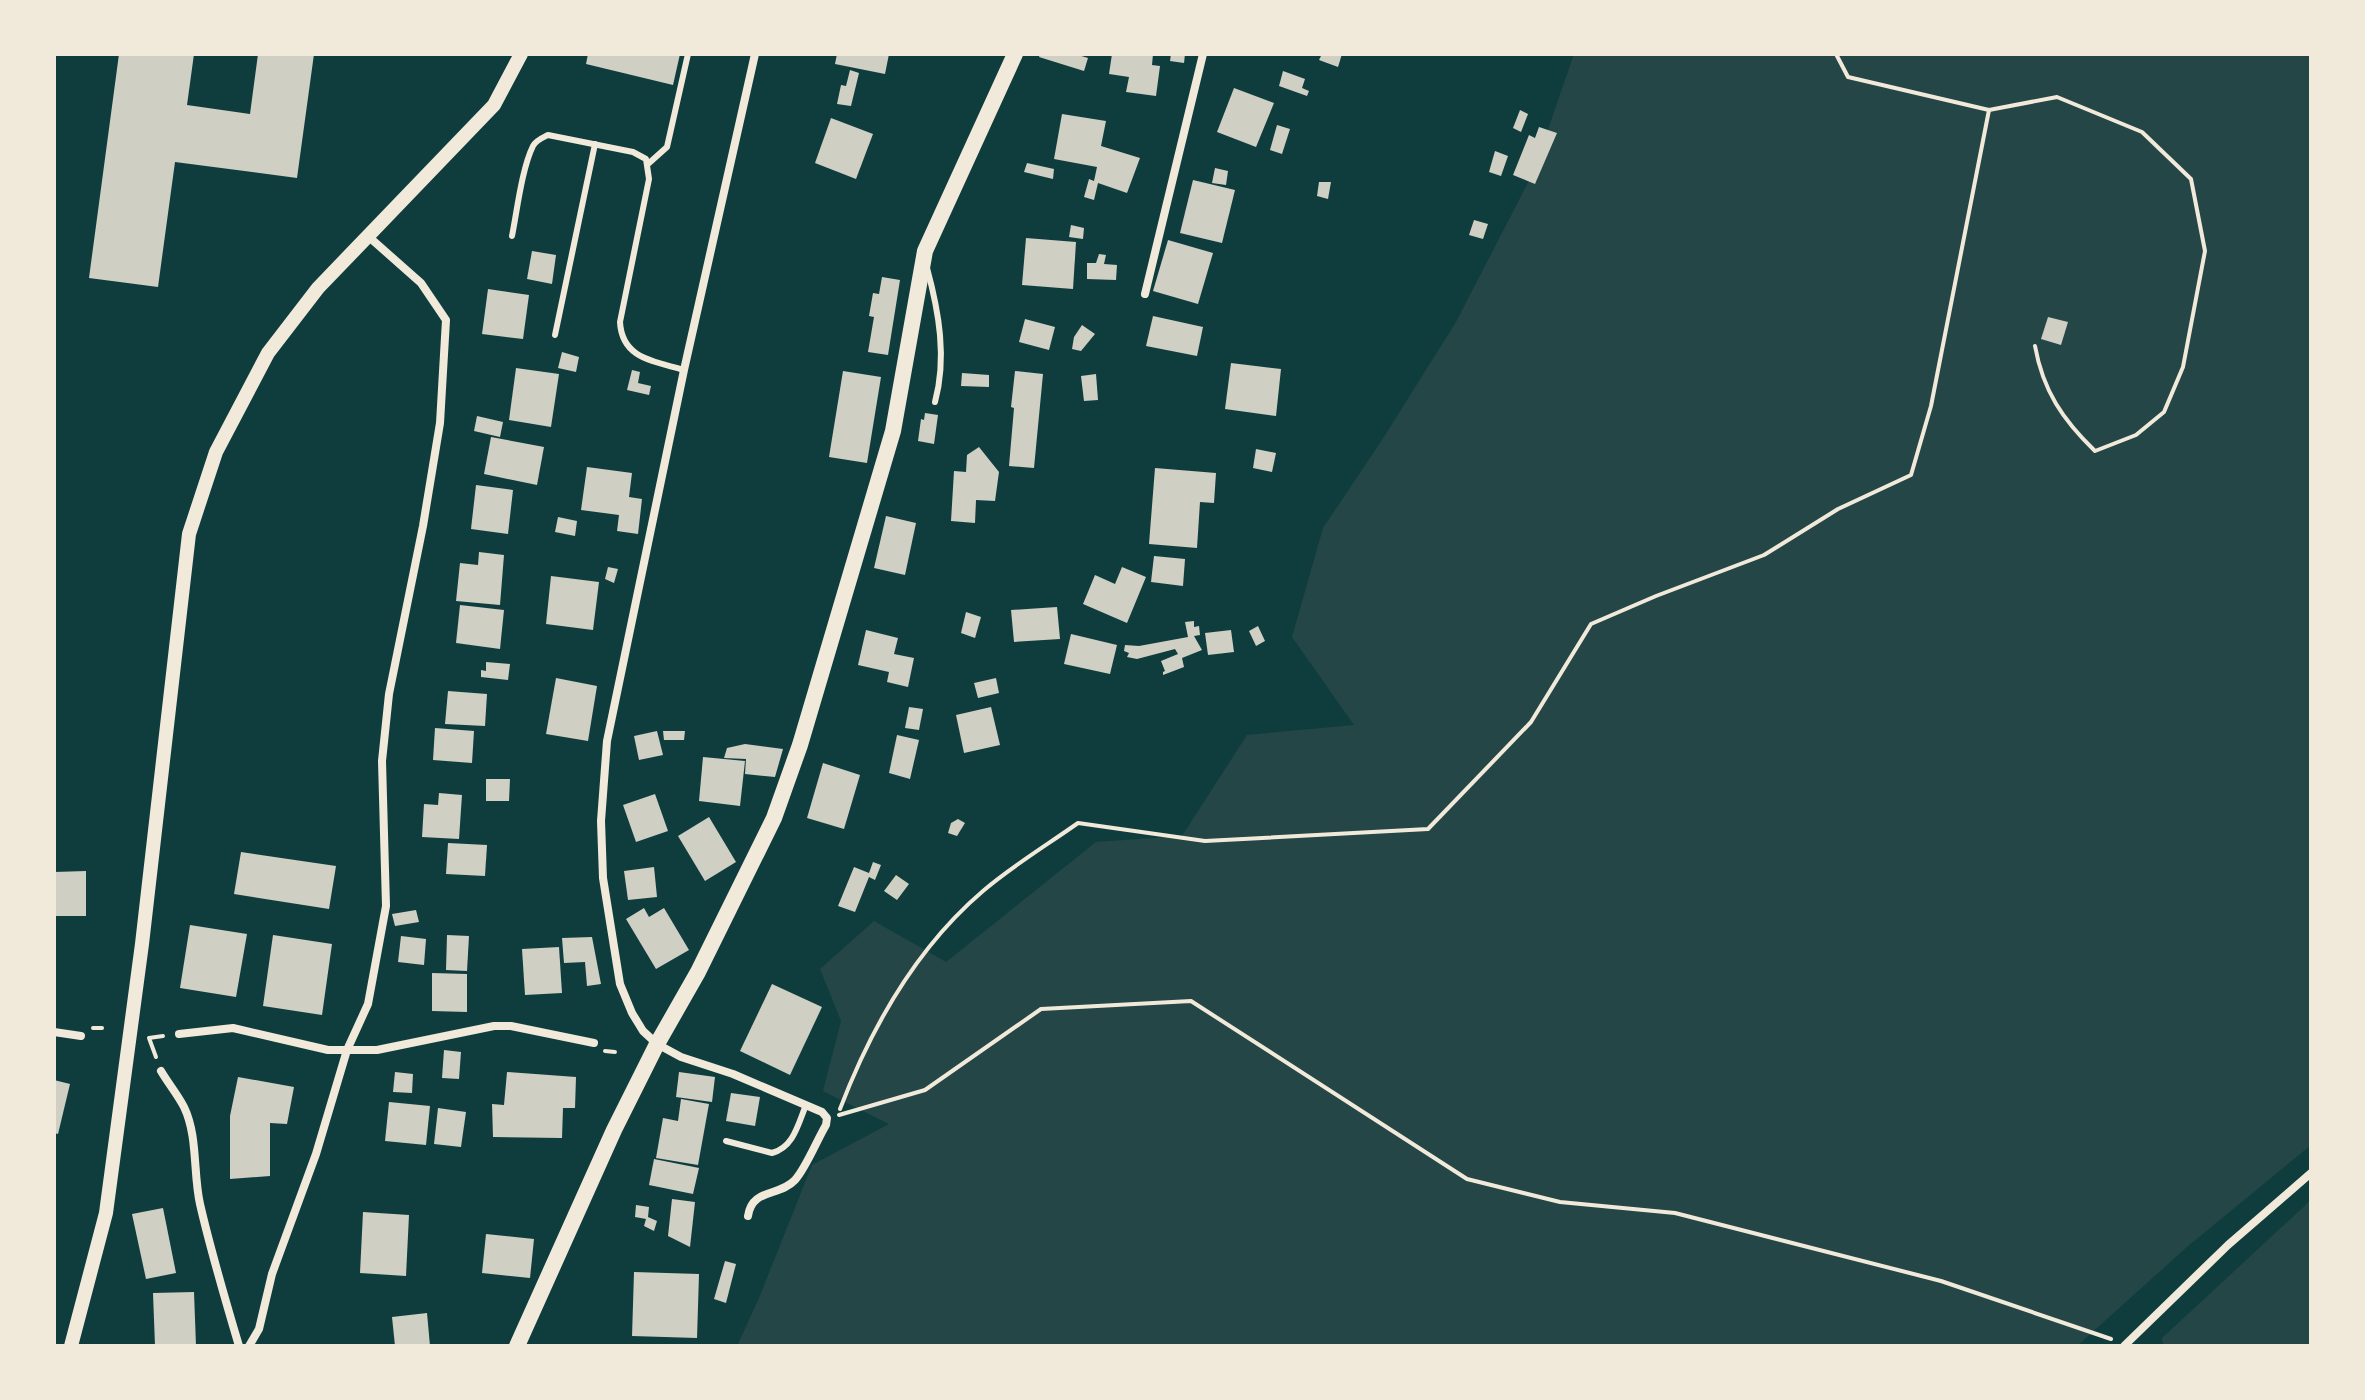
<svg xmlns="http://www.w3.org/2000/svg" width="2365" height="1400" viewBox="0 0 2365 1400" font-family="Roboto,sans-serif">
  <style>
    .green { fill: #244646 }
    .building { fill: #cfcfc3 }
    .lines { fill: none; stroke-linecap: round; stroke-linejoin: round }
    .path { stroke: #f1e9da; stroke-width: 4 }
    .service { stroke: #f1e9da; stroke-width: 6 }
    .minor { stroke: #f1e9da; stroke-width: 8 }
    .tertiary { stroke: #f1e9da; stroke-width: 14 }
    .secondary { stroke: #f1e9da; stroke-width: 16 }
  </style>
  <rect width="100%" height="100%" fill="#0f3d3e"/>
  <g class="green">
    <polygon points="1574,54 2311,54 2311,1145 2188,1246 2077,1346 737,1346 759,1298 812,1165 889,1124 823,1091 841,1021 820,969 874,921 946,962 1096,842 1182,836 1247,735 1354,725 1292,637 1323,528 1382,440 1456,322 1533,173"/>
    <polygon points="2311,1200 2311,1346 2163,1346 2162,1338"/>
  </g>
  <g class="building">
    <polygon points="119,54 194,54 187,105 250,114 258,54 314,54 297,178 175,162 158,287 89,278"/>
    <polygon points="588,54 680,54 673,85 586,64"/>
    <polygon points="837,54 889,54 885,74 835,64"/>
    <polygon points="1040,54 1075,54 1088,58 1084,71 1039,57"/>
    <polygon points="1112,54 1153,54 1152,65 1160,66 1156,96 1126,92 1129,77 1109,74"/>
    <polygon points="1171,54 1185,54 1184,63 1170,61"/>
    <polygon points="1322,54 1342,54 1338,67 1319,60"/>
    <polygon points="850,70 859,73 851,106 837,104 841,85 846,86"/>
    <polygon points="1283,71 1305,79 1302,88 1309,91 1307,96 1279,86"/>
    <polygon points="1234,88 1274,103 1256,147 1217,132"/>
    <polygon points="1520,110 1528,114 1521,132 1513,128"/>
    <polygon points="1062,114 1106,121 1101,146 1140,158 1127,193 1098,183 1094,200 1084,197 1089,179 1094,181 1097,167 1054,159"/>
    <polygon points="831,118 873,134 856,179 815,163"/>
    <polygon points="1277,125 1290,129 1282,154 1270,150"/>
    <polygon points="1539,127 1557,133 1535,184 1513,175 1529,135 1535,138"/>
    <polygon points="1495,151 1508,156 1501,176 1489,172"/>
    <polygon points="1027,163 1054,169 1053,179 1024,172"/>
    <polygon points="1215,168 1228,171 1226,185 1212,183"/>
    <polygon points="1193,180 1235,190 1222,243 1180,233"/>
    <polygon points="1319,182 1331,182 1328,199 1317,196"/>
    <polygon points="1474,220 1488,224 1483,239 1469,235"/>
    <polygon points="1071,225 1084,228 1083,239 1069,237"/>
    <polygon points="1026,238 1076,242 1073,289 1022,285"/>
    <polygon points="1168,240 1213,253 1198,304 1153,291"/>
    <polygon points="532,251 556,255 552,284 527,279"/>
    <polygon points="1099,254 1106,255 1104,264 1117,265 1116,280 1087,279 1087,263 1096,263"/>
    <polygon points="882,277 900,280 888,355 868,352 874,317 869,316 873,293 879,294"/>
    <polygon points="488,289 529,295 523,339 482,334"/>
    <polygon points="1153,316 1203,327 1197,356 1146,346"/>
    <polygon points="2048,317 2068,322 2061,345 2041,339"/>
    <polygon points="1025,319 1055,327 1049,350 1019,342"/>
    <polygon points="1082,325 1095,334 1081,351 1072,349 1074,337"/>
    <polygon points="562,352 579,357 576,372 558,368"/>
    <polygon points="1231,363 1281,369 1276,416 1225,409"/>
    <polygon points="516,368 559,374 551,427 509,420"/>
    <polygon points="632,370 640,372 638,383 651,386 649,395 627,390"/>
    <polygon points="843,371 881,377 867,463 829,457"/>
    <polygon points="1015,371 1043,374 1034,468 1009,466 1014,408 1011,407"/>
    <polygon points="962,373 989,375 989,387 961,386"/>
    <polygon points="1096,374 1098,400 1084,401 1081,376"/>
    <polygon points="925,413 938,415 934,444 918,441 921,419 924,420"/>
    <polygon points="477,416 503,422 500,437 474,431"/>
    <polygon points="491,437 544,447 537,485 484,474"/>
    <polygon points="979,447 999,472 995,501 976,500 975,523 951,521 954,471 966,472 967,455"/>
    <polygon points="1256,449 1276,453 1272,472 1253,468"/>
    <polygon points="587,467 632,473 629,497 642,499 638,534 617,531 619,515 581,510"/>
    <polygon points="1155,468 1216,473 1214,503 1200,502 1197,548 1149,544"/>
    <polygon points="476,485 513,490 508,534 471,529"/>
    <polygon points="886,516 916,523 905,575 874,568"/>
    <polygon points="558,517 577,521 575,536 555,532"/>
    <polygon points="479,552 504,555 500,605 456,601 460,563 478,565"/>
    <polygon points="1154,556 1185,559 1183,586 1151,582"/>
    <polygon points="608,567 618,569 614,583 605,579"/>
    <polygon points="1122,567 1146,577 1127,623 1083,604 1095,575 1115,584"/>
    <polygon points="551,576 599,582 593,630 546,624"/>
    <polygon points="460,605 504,610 500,649 456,643"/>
    <polygon points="1057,607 1060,639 1014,642 1011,610"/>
    <polygon points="966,612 981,617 975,638 961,633"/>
    <polygon points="1194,621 1194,627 1199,626 1200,635 1194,636 1202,650 1182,658 1184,667 1163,675 1163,672 1165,671 1161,661 1178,654 1175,649 1137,659 1127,657 1129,653 1124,651 1125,645 1139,646 1188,637 1185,622"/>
    <polygon points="1258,626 1265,641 1256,646 1249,631"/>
    <polygon points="866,630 898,638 894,654 914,658 908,687 887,682 889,672 858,665"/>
    <polygon points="1231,630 1234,652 1208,655 1205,633"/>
    <polygon points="1071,634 1117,645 1110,674 1064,664"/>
    <polygon points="486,662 510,664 508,680 481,677 481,670 486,671"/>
    <polygon points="556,678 597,686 588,741 546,734"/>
    <polygon points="996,678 999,693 978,698 974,683"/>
    <polygon points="448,691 487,694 485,726 445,724"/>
    <polygon points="909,707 923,709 919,730 905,728"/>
    <polygon points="991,707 1000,745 964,753 956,715"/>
    <polygon points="435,728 474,731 472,763 433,760"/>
    <polygon points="657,731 663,755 639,760 634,736"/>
    <polygon points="663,731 685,731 684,740 664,740"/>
    <polygon points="897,735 919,740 910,779 889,773"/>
    <polygon points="745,744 783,749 775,777 745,774 746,759 724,758 727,748"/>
    <polygon points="703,757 745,761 740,806 699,801"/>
    <polygon points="823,763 860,775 844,829 807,818"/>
    <polygon points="486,779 510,779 509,801 486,801"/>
    <polygon points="439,793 462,795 459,839 422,837 424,804 438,805"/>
    <polygon points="655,794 668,831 636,842 623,805"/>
    <polygon points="709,817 736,862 705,881 678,836"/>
    <polygon points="958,819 965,823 957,836 948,833 951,823"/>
    <polygon points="448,843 487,845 485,876 446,874"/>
    <polygon points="241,852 336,866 329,909 234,894"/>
    <polygon points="873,862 881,865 875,880 869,877 855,912 838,906 854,867 869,873"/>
    <polygon points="654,867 657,897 628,900 624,871"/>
    <polygon points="86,871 86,916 54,916 54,872"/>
    <polygon points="896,875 909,884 897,900 884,891"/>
    <polygon points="644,908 649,917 664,908 689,950 656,969 626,919"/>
    <polygon points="416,910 419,922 395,926 392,914"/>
    <polygon points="190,925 247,934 236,997 180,988"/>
    <polygon points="273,935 332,944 322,1015 263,1006"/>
    <polygon points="447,935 469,936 467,971 446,970"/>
    <polygon points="401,936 426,939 424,965 398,962"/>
    <polygon points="592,937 601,984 587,986 585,962 564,963 562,938"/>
    <polygon points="559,947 562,993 525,995 522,949"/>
    <polygon points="432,973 467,974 467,1012 432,1011"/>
    <polygon points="772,984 822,1007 790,1075 740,1051"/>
    <polygon points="444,1050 461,1052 459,1079 442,1078"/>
    <polygon points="395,1072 413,1074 412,1093 393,1092"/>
    <polygon points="507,1072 576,1077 575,1108 563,1108 562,1138 493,1137 492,1104 504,1105"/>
    <polygon points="679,1072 715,1077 712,1102 676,1097"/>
    <polygon points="238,1077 294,1087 287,1124 270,1123 270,1176 230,1179 230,1116"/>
    <polygon points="54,1080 70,1084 58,1134 54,1133"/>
    <polygon points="731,1093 760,1097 755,1126 726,1121"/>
    <polygon points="681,1099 709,1104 698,1165 656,1158 663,1118 678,1121"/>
    <polygon points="389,1102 430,1106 426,1145 385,1141"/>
    <polygon points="438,1108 466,1112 461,1147 434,1144"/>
    <polygon points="654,1159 699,1168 693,1194 649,1185"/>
    <polygon points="672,1199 695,1202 690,1247 668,1236"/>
    <polygon points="636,1205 649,1207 648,1217 657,1221 654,1231 644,1226 646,1219 635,1217"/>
    <polygon points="163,1208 176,1273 146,1279 132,1214"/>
    <polygon points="363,1212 409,1215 406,1276 360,1273"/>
    <polygon points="486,1234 534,1239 530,1278 482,1273"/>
    <polygon points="725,1261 736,1264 726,1303 714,1299"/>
    <polygon points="634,1272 699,1274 697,1338 632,1336"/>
    <polygon points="194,1292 196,1346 155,1346 153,1293"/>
    <polygon points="427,1313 430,1346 395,1346 392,1317"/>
  </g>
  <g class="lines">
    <g class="path">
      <path d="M1836 54 1848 77 1989 110 2057 97 2142 132 2191 179 2205 251 2183 367 2164 412 2136 435 2095 451C2063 420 2043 391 2035 346"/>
      <polyline points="93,1028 102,1028"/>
      <polyline points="605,1051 615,1052"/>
      <polyline points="156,1057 149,1038 163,1036"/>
      <path d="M840 1109C871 1028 916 948 983 891 1012 866 1047 845 1078 823L1205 841 1428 829 1531 722 1591 624 1656 596 1764 555 1838 509 1911 475 1931 406 1989 110"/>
      <polyline points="839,1115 925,1090 1041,1009 1191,1001 1467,1179 1560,1202 1675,1213 1941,1281 2111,1339"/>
    </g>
    <g class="service">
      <polyline points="648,164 667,147 688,54"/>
      <path d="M512 236C517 211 522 168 533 146 536 140 542 138 548 135L633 152 646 159 649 179 620 322C622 359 654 361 684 370"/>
      <path d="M927 268C939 312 947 358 935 402"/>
      <polyline points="555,335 595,144"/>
      <path d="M726 1141 772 1153C794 1147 798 1124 806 1105"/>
    </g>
    <g class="minor">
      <polyline points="1145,294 1203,54"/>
      <polyline points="54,1032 81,1036"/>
      <polyline points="179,1034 233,1028 328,1050 377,1050 494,1026 511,1026 594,1043"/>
      <path d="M161 1071C168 1083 178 1095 184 1107 198 1136 193 1173 200 1204 211 1252 225 1299 239 1346"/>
      <path d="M748 1216C752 1188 779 1197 795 1180 806 1168 817 1140 826 1125L827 1118 822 1112 733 1074 681 1057 657 1044 643 1031 632 1013 620 984 603 878 601 821 607 741 684 370 755 54"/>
      <polyline points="249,1346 259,1329 272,1274 316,1154 347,1050 368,1004 386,906 382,761 389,694 423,526 440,423 446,320 421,283 369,237"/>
      <polyline points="2124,1346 2228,1245 2311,1173"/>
    </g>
    <polyline class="tertiary" points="71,1346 106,1213 142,944 189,534 216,452 268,353 318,288 494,105 521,54"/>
    <polyline class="secondary" points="517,1346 614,1130 657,1044 698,972 774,818 800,745 893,431 925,251 1015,54"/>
  </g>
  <rect width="2365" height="1400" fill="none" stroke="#f1e9da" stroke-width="112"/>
</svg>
